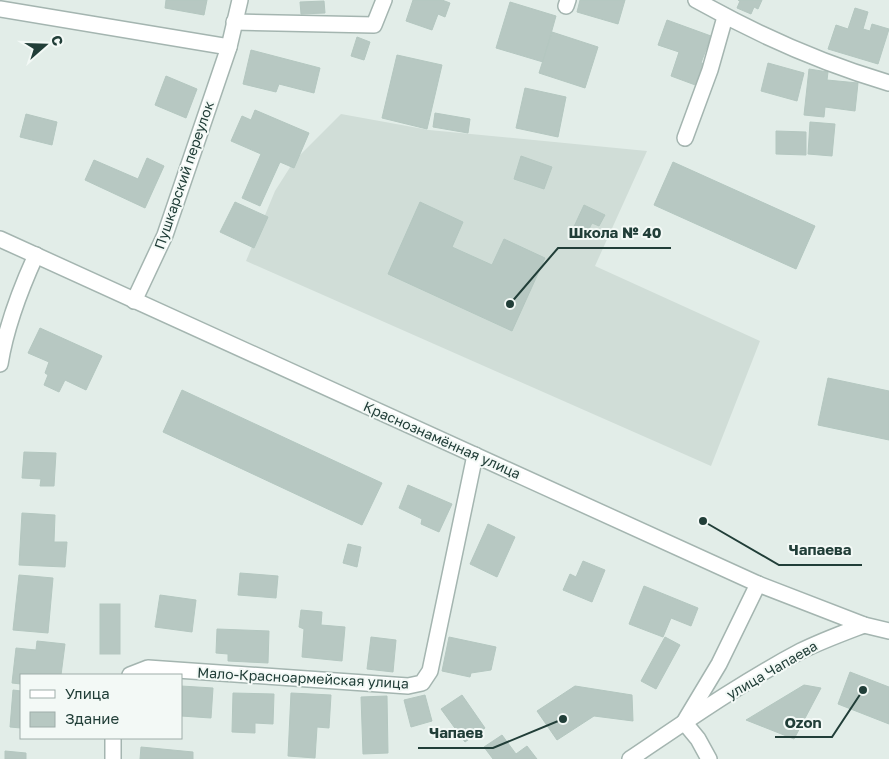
<svg xmlns="http://www.w3.org/2000/svg" width="889" height="759" viewBox="0 0 889 759" font-family="'Golos Text',sans-serif">
  <style>
    .built { fill: #d0ddd7 }
    .building { fill: #b7c8c2; stroke: #b4c7c0 }
    .lines { fill: none; stroke-linecap: round; stroke-linejoin: round }
    .minor-casing { stroke: #a4b5b0; stroke-width: 18 }
    .minor { stroke: #fff; stroke-width: 15 }
    .labels { text-anchor: middle; stroke-width: 4; stroke-linejoin: round; paint-order: stroke }
    .street-label { font-size: 14px; fill: #213e38; stroke: #f3f9f6 }
    .leader { fill: none; stroke: #213e38; stroke-width: 2 }
    .callout-dot { fill: #213e38; stroke: #f3f9f6; stroke-width: 2 }
    .callout-label { font-size: 15px; text-anchor: middle; font-weight: bold; fill: #213e38; stroke: #f3f9f6; stroke-width: 4; stroke-linejoin: round; paint-order: stroke }
  </style>
  <rect width="100%" height="100%" fill="#e2ede8"/>
  <polygon class="built" points="341,114 429,130 647,151 595,266 760,341 711,466 246,261 275,191 294,161"/>
  <g class="building">
    <polygon points="166,0 207,0 204,15 165,8"/>
    <polygon points="413,0 442,0 450,3 445,17 438,14 432,30 406,21"/>
    <polygon points="580,0 625,0 618,24 577,12"/>
    <polygon points="738,0 762,0 758,9 754,7 751,14 737,8 740,1"/>
    <polygon points="324,1 325,13 301,14 300,2"/>
    <polygon points="510,2 556,16 543,62 496,48"/>
    <polygon points="855,8 868,12 863,29 870,31 872,24 889,29 878,64 828,49 836,25 848,29"/>
    <polygon points="667,20 711,36 701,63 706,64 698,86 671,76 679,52 658,45"/>
    <polygon points="552,32 598,47 585,88 539,73"/>
    <polygon points="357,37 370,42 364,60 351,56"/>
    <polygon points="251,50 320,68 314,93 279,84 276,92 243,84"/>
    <polygon points="397,55 442,65 427,129 382,118"/>
    <polygon points="768,63 804,73 797,101 761,91"/>
    <polygon points="809,69 828,72 827,80 858,83 855,111 825,107 824,117 804,115"/>
    <polygon points="166,76 197,89 186,118 155,105"/>
    <polygon points="525,88 566,97 558,137 516,128"/>
    <polygon points="255,110 309,133 294,168 280,162 260,206 242,198 261,154 231,141 242,116 251,120"/>
    <polygon points="435,113 470,119 468,133 433,127"/>
    <polygon points="26,114 57,122 52,145 20,137"/>
    <polygon points="810,122 835,124 832,156 808,154"/>
    <polygon points="776,131 806,132 806,155 776,154"/>
    <polygon points="521,156 552,167 544,189 514,179"/>
    <polygon points="147,158 164,166 145,208 85,180 94,160 138,179"/>
    <polygon points="673,162 815,226 796,269 654,205"/>
    <polygon points="235,202 268,217 254,248 220,232"/>
    <polygon points="420,202 463,222 452,247 492,265 504,239 545,258 512,331 388,274"/>
    <polygon points="584,205 605,215 599,226 592,223 585,237 572,231"/>
    <polygon points="40,328 102,356 86,390 65,380 59,392 44,385 48,375 45,373 49,362 28,353"/>
    <polygon points="828,378 889,391 889,440 818,425"/>
    <polygon points="182,390 382,483 362,525 163,432"/>
    <polygon points="24,452 56,453 54,486 40,486 41,479 22,478"/>
    <polygon points="408,485 452,504 439,532 421,524 422,519 399,508"/>
    <polygon points="22,513 55,515 54,542 67,542 65,567 19,565"/>
    <polygon points="488,524 515,537 497,577 470,564"/>
    <polygon points="348,544 361,547 357,567 343,563"/>
    <polygon points="583,561 605,570 592,602 563,590 570,574 576,577"/>
    <polygon points="240,573 278,576 276,598 238,595"/>
    <polygon points="19,575 53,578 48,633 13,630"/>
    <polygon points="644,586 698,608 691,626 671,618 663,637 629,624"/>
    <polygon points="160,595 196,600 192,632 155,627"/>
    <rect x="100" y="604" width="20" height="50"/>
    <polygon points="301,610 322,612 321,625 345,627 342,661 302,657 304,629 299,627"/>
    <polygon points="217,629 269,631 268,663 228,661 228,654 216,653"/>
    <polygon points="371,637 396,640 393,672 367,669"/>
    <polygon points="449,637 496,647 491,670 471,673 470,677 442,671"/>
    <polygon points="665,637 680,645 656,689 641,681"/>
    <polygon points="37,641 65,644 61,675 21,675 21,684 12,683 16,648 36,650"/>
    <polygon points="850,672 889,687 889,724 838,704"/>
    <polygon points="804,685 821,688 794,739 746,720"/>
    <polygon points="181,686 213,688 211,718 181,716"/>
    <polygon points="575,686 632,695 633,721 594,716 557,740 537,711"/>
    <polygon points="13,690 21,691 21,728 10,727"/>
    <polygon points="233,693 274,694 273,724 255,723 255,733 232,732"/>
    <polygon points="291,693 331,695 329,728 317,727 315,758 288,756"/>
    <polygon points="425,695 432,721 411,727 404,700"/>
    <polygon points="462,695 485,728 465,742 441,709"/>
    <polygon points="387,696 388,753 363,754 361,697"/>
    <polygon points="502,735 516,754 527,746 537,759 493,759 484,747"/>
    <polygon points="141,747 193,752 193,759 140,759"/>
    <polygon points="5,751 26,753 26,759 5,759"/>
  </g>
  <g class="lines">
    <defs>
      <g id="minor">
        <path d="M696 0C758 35 821 63 889 83"/>
        <polyline points="566,6 568,0"/>
        <polyline points="0,9 229,47"/>
        <polyline points="234,22 374,25 384,0"/>
        <polyline points="685,138 710,70 725,17"/>
        <polyline points="0,239 758,584 864,625 889,631"/>
        <polyline points="134,301 165,235 229,47 240,0"/>
        <path d="M0 364C6 327 20 290 36 255"/>
        <polyline points="130,675 148,668 408,686 422,683 430,671 475,455"/>
        <polyline points="686,719 719,664 758,584"/>
        <polyline points="684,722 698,739 709,759"/>
        <polyline points="113,759 113,738"/>
        <path d="M630 759C685 722 742 682 801 651 821 641 843 633 864 625"/>
      </g>
    </defs>
    <use href="#minor" class="minor-casing"/>
    <use href="#minor" class="minor"/>
  </g>
  <g class="labels">
    <g class="street-label">
      <text transform="translate(184 175) rotate(-71)" y="5">Пушкарский переулок</text>
      <text transform="translate(442 440) rotate(24)" y="5">Краснознамённая улица</text>
      <text transform="translate(772 670) rotate(-30)" y="5">улица Чапаева</text>
      <text transform="translate(303 678) rotate(3)" y="5">Мало-Красноармейская улица</text>
    </g>
  </g>
  <path class="leader" d="M510 304L558 248H671M703 521L779 565H862M863 690L832 737H775M563 719L493 748H418"/>
  <g class="callout-dot">
    <circle cx="510" cy="304" r="5"/>
    <circle cx="703" cy="521" r="5"/>
    <circle cx="863" cy="690" r="5"/>
    <circle cx="563" cy="719" r="5"/>
  </g>
  <g class="callout-label">
    <text x="615" y="238">Школа № 40</text>
    <text x="820" y="555">Чапаева</text>
    <text x="803" y="728">Ozon</text>
    <text x="456" y="738">Чапаев</text>
  </g>
  <rect x="20" y="674" width="162" height="65" fill="#f3f9f6" stroke="#9faeaa"/>
  <rect x="30" y="690" width="25" height="8" fill="#ffffff" stroke="#9faeaa"/>
  <text x="65" y="699" font-size="15" fill="#213e38">Улица</text>
  <rect x="30" y="712" width="25" height="15" fill="#b7c8c2" stroke="#9faeaa"/>
  <text x="65" y="724" font-size="15" fill="#213e38">Здание</text>
  <g transform="translate(45 45) rotate(70)" stroke="#f3f9f6" stroke-width="4" paint-order="stroke">
  <path d="M0-4L9 19L0 12L-9 19Z" fill="#213e38"/>
  <text y="-8" font-size="14" font-weight="bold" text-anchor="middle" fill="#213e38">С</text>
  </g>
</svg>
